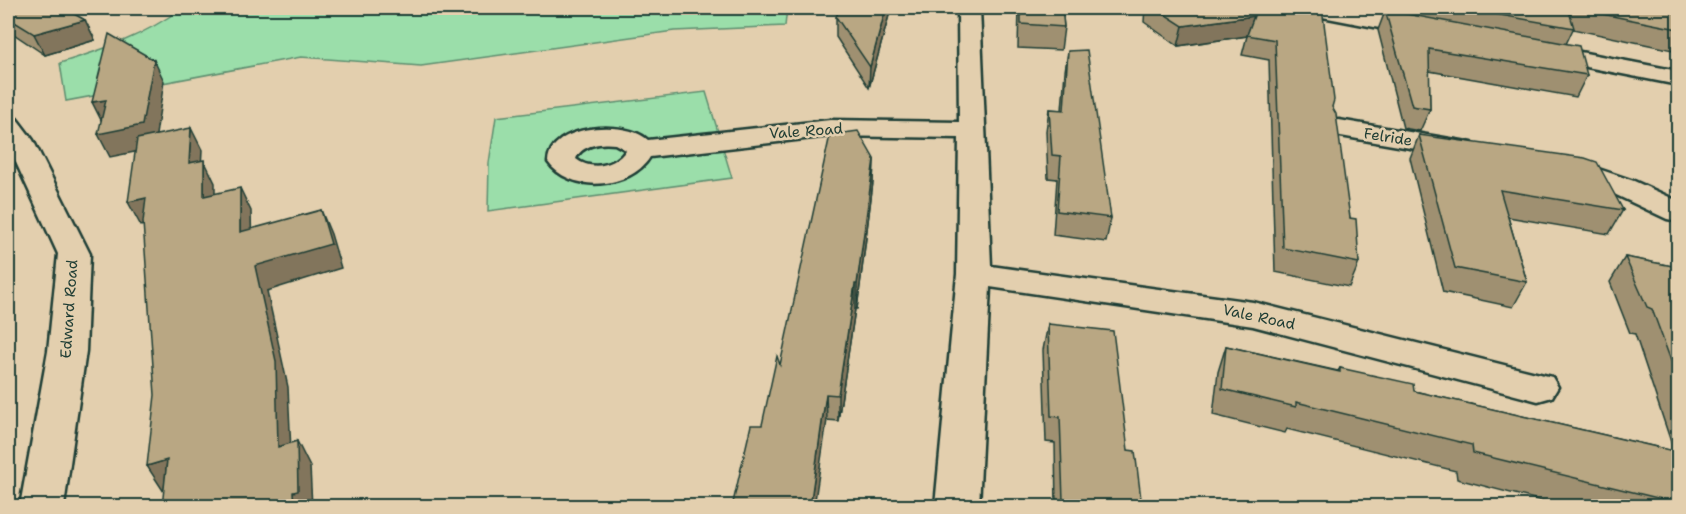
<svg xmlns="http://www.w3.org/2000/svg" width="1686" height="514" viewBox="0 0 1686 514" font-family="'Shantell Sans',sans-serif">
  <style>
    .green { fill: #9bdeaa; stroke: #5d8e6f; stroke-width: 1.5 }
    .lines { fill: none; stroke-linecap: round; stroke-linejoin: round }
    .street-casing { stroke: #1f3d34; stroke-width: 5 }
    .street { fill: #e3cfae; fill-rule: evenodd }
    .wall { fill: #9f9071; stroke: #1f3d34; stroke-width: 1.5 }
    .shaded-wall { fill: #82755c; stroke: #1f3d34; stroke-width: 1.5 }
    .building { fill: #b9a783; stroke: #1f3d34; stroke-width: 1.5 }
    .labels { text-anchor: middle; stroke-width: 5; stroke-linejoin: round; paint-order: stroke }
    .street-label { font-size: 15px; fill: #1f3d34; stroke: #e3cfae }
  </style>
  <rect width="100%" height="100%" fill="#e3cfae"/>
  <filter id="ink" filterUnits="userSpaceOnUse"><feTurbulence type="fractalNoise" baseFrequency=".0167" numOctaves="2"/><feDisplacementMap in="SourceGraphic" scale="12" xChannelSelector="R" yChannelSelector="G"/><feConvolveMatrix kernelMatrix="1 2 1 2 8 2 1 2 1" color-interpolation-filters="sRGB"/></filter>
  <g filter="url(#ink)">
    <g class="green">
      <path d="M182 8H787L785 26 674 31 421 66 301 57 66 101 60 63C105 49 144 36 182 8Z"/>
      <polygon points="706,92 732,178 488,211 489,163 496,117"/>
    </g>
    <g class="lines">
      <defs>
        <g id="street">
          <path d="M958 8H980L991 266 1253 302 1552 377 1558 387 1552 397 1538 401 1253 326 990 287 979 506H935L957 274 959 138 830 136 650 157C631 189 570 194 548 162 549 124 626 119 648 140L830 120 959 122ZM615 144 626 150C616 166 591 171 576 159 581 145 601 142 615 144Z"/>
          <polygon points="1296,8 1339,8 1426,23 1434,25 1437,30 1434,35 1426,37 1307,14 1299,13"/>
          <polygon points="1539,44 1678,71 1678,85 1531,56 1527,51 1531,46"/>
          <polygon points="8,117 17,119 33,140 90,254 86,351 64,506 20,506 48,351 58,254 8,145"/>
          <polygon points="1339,120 1462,141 1472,143 1476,149 1472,155 1462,157 1329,134 1326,128 1329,122"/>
          <polygon points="1566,158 1634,181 1678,201 1678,221 1667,219 1612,193 1556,173 1552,167 1556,161"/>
        </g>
      </defs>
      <use href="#street" class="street-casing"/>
      <use href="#street" class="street"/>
    </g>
    <g class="wall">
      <polygon points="8,8 73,13 85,20 95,40 45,55 8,30"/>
      <polygon points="891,8 869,88 836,37 836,17"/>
      <polygon points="1019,8 1062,8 1064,27 1061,50 1018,48"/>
      <polygon points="1145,8 1322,8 1332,107 1350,218 1359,263 1349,287 1275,272 1269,60 1242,55 1247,36 1178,46 1144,22"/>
      <polygon points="1373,8 1678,8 1678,51 1573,29 1566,44 1587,75 1576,97 1429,71 1430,109 1420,131 1403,128 1378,30 1384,14 1374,12"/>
      <polygon points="1068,51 1111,218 1106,242 1053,235 1057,179 1048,178 1046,131 1049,109 1062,110 1065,71"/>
      <polygon points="1419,135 1623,210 1609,234 1508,217 1527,282 1513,307 1443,292 1410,158"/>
      <polygon points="874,159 873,182 857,309 855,309 838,421 827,420 762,425"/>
      <polygon points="1625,257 1678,267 1678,507 1565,507 1457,479 1456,471 1287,429 1285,433 1213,415 1218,372 1226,346 1338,371 1340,368 1414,391 1674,451 1635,334 1630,333 1610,282"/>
      <polygon points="1048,324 1128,450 1142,507 1056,507 1055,443 1046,442 1043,350"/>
    </g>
    <g class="shaded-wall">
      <polygon points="57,8 70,8 76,19"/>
      <polygon points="886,8 891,8 869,88 870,67"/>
      <polygon points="1254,16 1247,36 1178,46 1183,26"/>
      <polygon points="85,20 95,40 45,55 34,34"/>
      <polygon points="154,60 164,81 154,148 110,157 98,134"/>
      <polygon points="106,100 103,124 92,102"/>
      <polygon points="191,128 202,150 200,186 189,163"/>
      <polygon points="874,159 873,182 857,309 857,284"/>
      <polygon points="204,160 215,183 215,220 204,196"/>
      <polygon points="240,188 251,211 252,257 240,232"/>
      <polygon points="146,198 159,222 141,226 128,202"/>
      <polygon points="321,210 331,234 341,268 267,291 288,387 292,473 278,447 255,266"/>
      <polygon points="855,284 855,309 838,421 838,395"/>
      <polygon points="826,394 827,420 814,507 810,507"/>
      <polygon points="297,441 310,467 312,507 294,507 293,492"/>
      <polygon points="167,460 164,492 147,466"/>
    </g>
    <g class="building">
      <polygon points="8,8 63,8 85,20 34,34 8,18"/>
      <polygon points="840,8 886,8 870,67 836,17"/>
      <polygon points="1021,8 1062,8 1064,27 1021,24"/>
      <polygon points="1155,8 1322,8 1334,100 1332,107 1336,114 1350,218 1356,219 1359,263 1283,248 1275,40 1247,35 1254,16 1183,26"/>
      <polygon points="1461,8 1568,8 1574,28"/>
      <polygon points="1572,8 1678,8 1678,29"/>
      <polygon points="1385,10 1579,46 1587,75 1429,49 1430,109 1412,106"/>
      <polygon points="109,34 154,60 142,125 98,134 106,100 92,102"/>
      <polygon points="1087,50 1111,218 1057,211 1061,156 1052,155 1049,109 1064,110 1068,51"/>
      <polygon points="191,128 189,163 204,160 204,196 240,188 240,232 321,210 331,244 255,266 276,361 278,447 297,441 298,491 293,492 294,507 162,507 167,460 147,466 155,395 143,222 146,198 128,202 137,139"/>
      <polygon points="858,131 874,159 857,284 855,284 838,395 826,394 810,507 732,507 751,425 762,425 777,356 780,365 830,135"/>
      <polygon points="1419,135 1585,158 1597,162 1623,210 1500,190 1527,282 1455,268"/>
      <polygon points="1625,257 1678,267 1678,380 1652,309 1647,307"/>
      <polygon points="1048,324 1113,331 1128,450 1135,451 1142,507 1117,507 1063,500 1060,417 1051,416"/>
      <polygon points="1226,346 1340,372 1340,368 1413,384 1414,391 1678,452 1678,503 1473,453 1472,445 1296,402 1296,407 1222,389"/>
    </g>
  </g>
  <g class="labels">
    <g class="street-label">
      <text transform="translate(806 131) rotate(-4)" y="5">Vale Road</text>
      <text transform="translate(1388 137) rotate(9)" y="5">Felride</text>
      <text transform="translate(69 309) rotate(-86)" y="5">Edward Road</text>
      <text transform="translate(1259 317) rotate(12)" y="5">Vale Road</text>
    </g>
  </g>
  <rect width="1686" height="514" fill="none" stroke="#e3cfae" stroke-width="30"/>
  <rect x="15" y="15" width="1656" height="484" fill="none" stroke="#1f3d34" stroke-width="2" filter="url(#ink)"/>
</svg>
